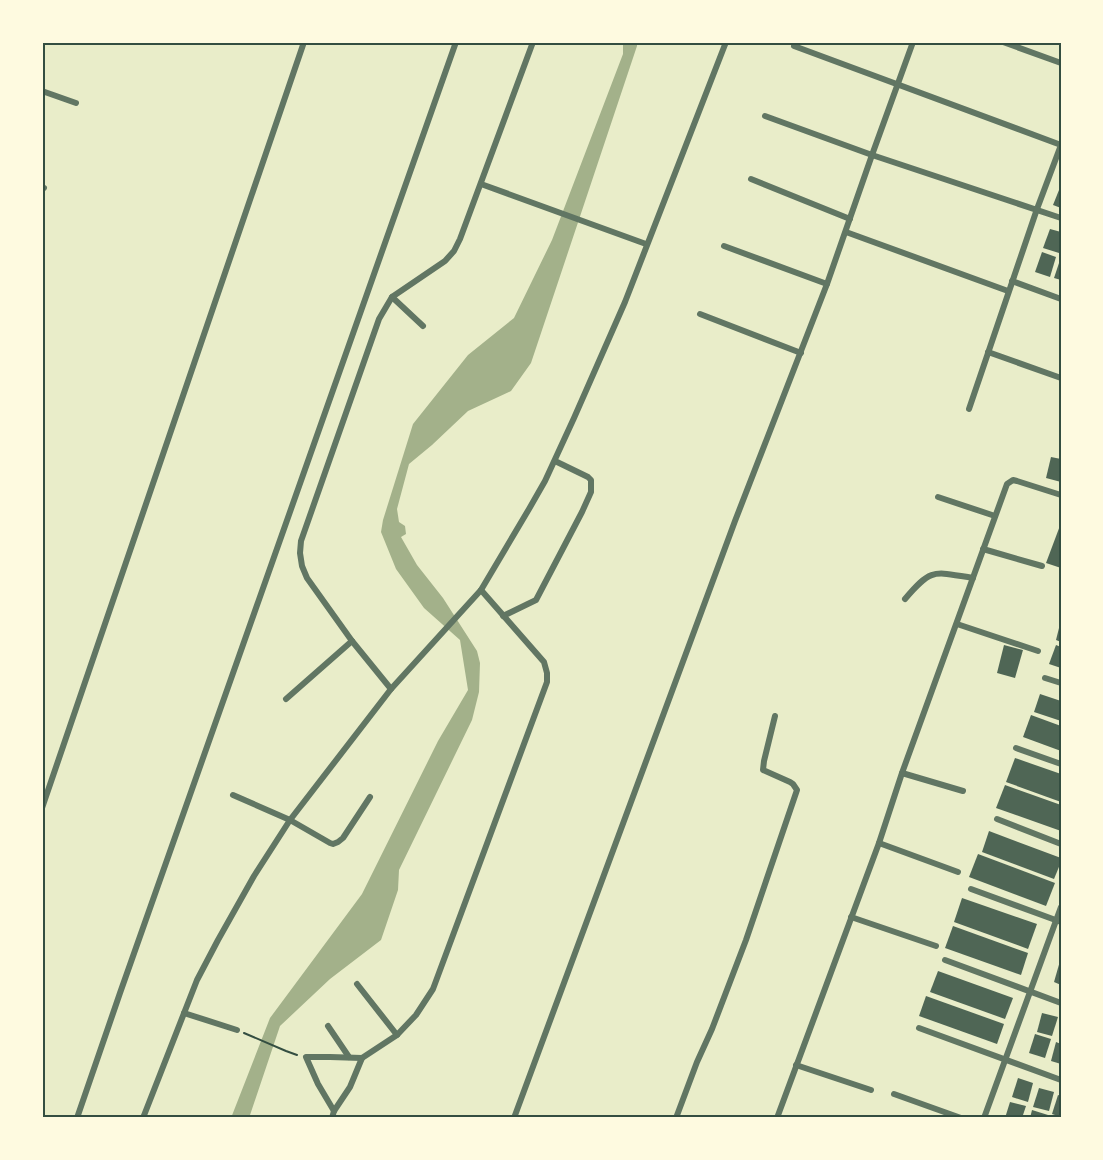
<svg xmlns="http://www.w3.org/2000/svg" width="1103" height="1160" viewBox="0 0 1103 1160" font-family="'Varela Round',sans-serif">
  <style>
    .water { fill: #a3b18a }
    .building { fill: #4f6655 }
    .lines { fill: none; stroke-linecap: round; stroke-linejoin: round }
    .path { stroke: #344e41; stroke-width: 2 }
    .minor { stroke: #617663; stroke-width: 6 }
    .neatline { fill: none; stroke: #344e41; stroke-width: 2 }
  </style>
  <rect width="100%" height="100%" fill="#e9edc9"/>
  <polygon class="water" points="623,42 637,42 637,46 531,363 511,391 468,411 432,445 409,464 397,509 399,522 405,526 406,534 401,537 417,565 443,598 477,651 480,663 479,692 472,720 399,870 398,890 381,940 330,979 280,1026 249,1118 231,1118 270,1018 362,894 438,741 468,690 460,640 424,608 396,569 381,532 383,520 413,424 468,355 514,318 552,240 623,54"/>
  <g class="building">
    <polygon points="1061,185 1061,208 1053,205"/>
    <polygon points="1050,229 1061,232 1061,246 1059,253 1043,248"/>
    <polygon points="1042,252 1056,257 1050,277 1035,272"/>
    <polygon points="1061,257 1061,280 1054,278"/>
    <polygon points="1051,457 1061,459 1061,482 1046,478"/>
    <polygon points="1061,523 1061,568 1046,563"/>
    <polygon points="1060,624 1061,625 1061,642 1056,640"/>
    <polygon points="1004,645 1023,650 1015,678 997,673"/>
    <polygon points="1056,645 1061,647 1061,668 1049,664"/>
    <polygon points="1040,694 1061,701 1061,721 1034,712"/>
    <polygon points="1031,715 1061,726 1061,751 1023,737"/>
    <polygon points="1015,758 1061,774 1061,802 1006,782"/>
    <polygon points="1005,785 1061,805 1061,831 996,808"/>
    <polygon points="989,831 1061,858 1061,862 1054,879 982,852"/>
    <polygon points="978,854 1055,883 1046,906 969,877"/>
    <polygon points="962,898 1037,924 1028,949 954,922"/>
    <polygon points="953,926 1028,953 1021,975 945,948"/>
    <polygon points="1060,961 1061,961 1061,985 1054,982"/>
    <polygon points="938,971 1013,998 1005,1019 930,992"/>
    <polygon points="926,996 1004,1024 997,1044 919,1016"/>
    <polygon points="1042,1013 1058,1017 1052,1036 1037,1032"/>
    <polygon points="1035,1034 1051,1039 1045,1058 1029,1053"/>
    <polygon points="1056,1042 1061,1044 1061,1064 1051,1061"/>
    <polygon points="1018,1078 1033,1083 1028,1102 1012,1097"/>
    <polygon points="1039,1088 1054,1092 1049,1111 1033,1107"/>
    <polygon points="1058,1095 1061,1096 1061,1117 1052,1114"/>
    <polygon points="1010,1102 1026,1106 1022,1118 1005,1118"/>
    <polygon points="1032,1110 1048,1115 1047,1118 1030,1118"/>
  </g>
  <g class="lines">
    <polyline class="path" points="244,1033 286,1051 297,1055"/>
    <g class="minor">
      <polyline points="1003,42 1061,63"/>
      <polyline points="794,46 1061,145"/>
      <polyline points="42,91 76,103"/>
      <polyline points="765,116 872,155 1061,218"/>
      <polyline points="751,179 850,219"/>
      <polyline points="481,184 646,244"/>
      <polyline points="42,187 44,188"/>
      <polyline points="846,232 1008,291"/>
      <polyline points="724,246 827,284"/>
      <polyline points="1012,281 1061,299"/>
      <polyline points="392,297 423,326"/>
      <polyline points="700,314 801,353"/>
      <polyline points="988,352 1061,378"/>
      <polyline points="969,409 1037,209 1061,145"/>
      <polyline points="938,497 995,516"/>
      <polyline points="983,549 1042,566"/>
      <path d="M905 599C932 567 934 572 973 578"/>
      <polyline points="503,616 536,600 582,512 591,492 591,480 588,477 555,461"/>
      <polyline points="957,624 1038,651"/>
      <polyline points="1045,678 1061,683"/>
      <polyline points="391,689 352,641 307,578 302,566 300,553 301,541 379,319 392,297 445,261 454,251 460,239 533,42"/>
      <polyline points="286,699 352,641"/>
      <polyline points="1016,748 1061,764"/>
      <polyline points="902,773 963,791"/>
      <polyline points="233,795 290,820 330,843 333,844 338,842 343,838 370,797"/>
      <polyline points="42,808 304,42"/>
      <polyline points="997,819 1061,844"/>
      <polyline points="879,843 958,872"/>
      <polyline points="971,889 1061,922"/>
      <polyline points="851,917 936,946"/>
      <polyline points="945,960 1061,1003"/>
      <polyline points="357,984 397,1035"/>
      <polyline points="184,1013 237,1030"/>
      <polyline points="328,1026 349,1057"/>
      <polyline points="919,1028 1061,1080"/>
      <polyline points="796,1065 871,1090"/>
      <polyline points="894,1094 961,1118"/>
      <polyline points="334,1111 318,1084 306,1057 330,1057 362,1058 397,1035 416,1015 433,989 547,682 547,673 544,662 481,590"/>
      <polyline points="77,1118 120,993 456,42"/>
      <polyline points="143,1118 197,980 218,940 254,876 290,820 391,689 481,590 529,509 545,481 574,418 625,302 726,42"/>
      <polyline points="332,1118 334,1111 350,1087 362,1058"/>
      <polyline points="514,1118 735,521 827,284 872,155 913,42"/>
      <polyline points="676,1118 697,1062 712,1029 746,940 797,790 793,784 790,782 763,770 764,761 775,716"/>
      <polyline points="777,1118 879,843 902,773 1007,484 1013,480 1017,481 1061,495"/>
      <polyline points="984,1118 1061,907"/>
    </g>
  </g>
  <rect width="1103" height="1160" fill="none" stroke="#fefae0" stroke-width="87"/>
  <rect x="44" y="44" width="1016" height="1072" class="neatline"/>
</svg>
